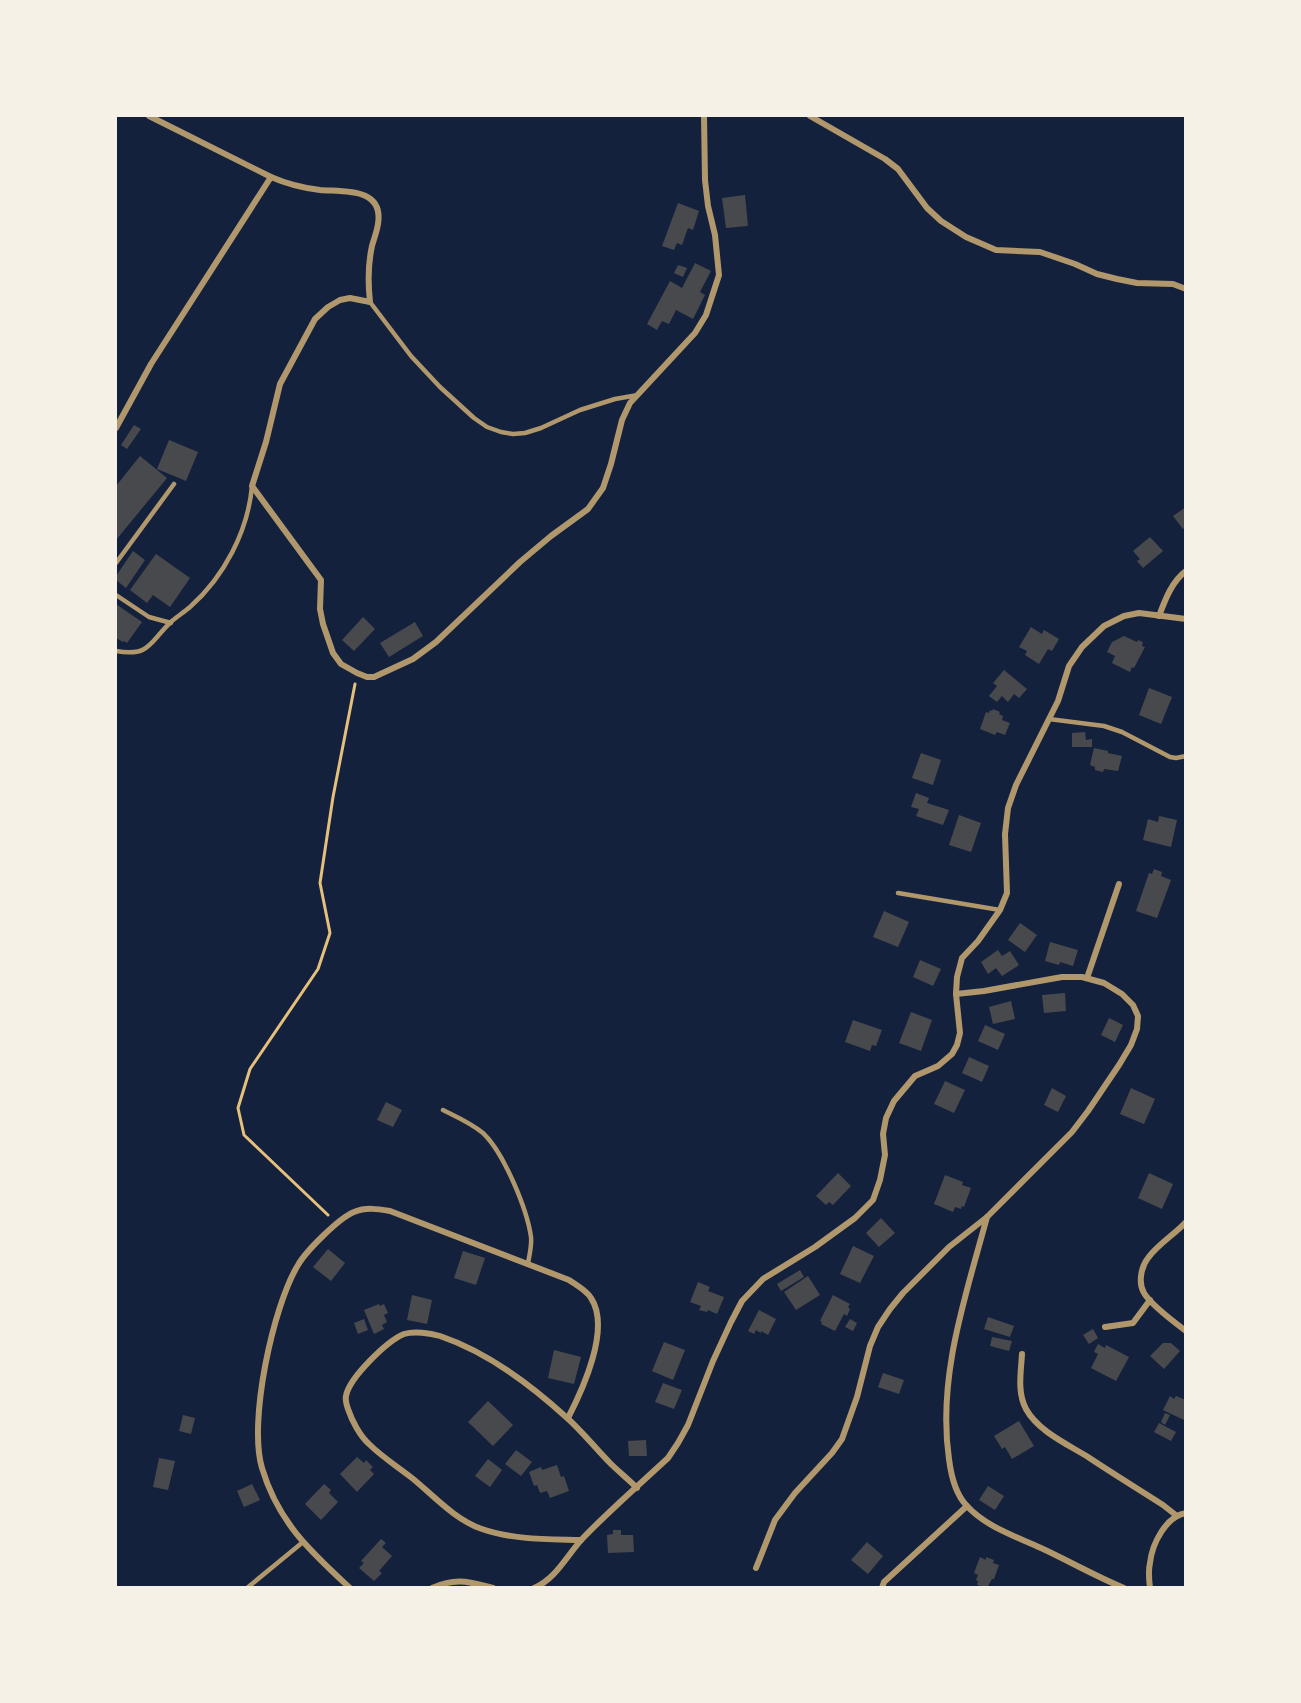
<svg xmlns="http://www.w3.org/2000/svg" width="1301" height="1703" viewBox="0 0 1301 1703" font-family="'Source Sans 3',sans-serif">
  <style>
    .building { fill: #48494c }
    .lines { fill: none; stroke-linecap: round; stroke-linejoin: round }
    .path { stroke: #e5c07b; stroke-width: 3 }
    .service { stroke: #b1986c; stroke-width: 4.5 }
    .minor { stroke: #b1986c; stroke-width: 6 }
  </style>
  <rect width="100%" height="100%" fill="#14213d"/>
  <g class="building">
    <polygon points="745,195 748,226 726,228 722,198"/>
    <polygon points="678,203 699,211 693,230 688,228 682,245 677,243 674,250 662,246"/>
    <polygon points="695,263 711,271 700,292 705,295 693,319 676,310 669,324 662,321 657,330 647,324 670,281 682,288"/>
    <polygon points="678,265 687,268 683,277 674,273"/>
    <polygon points="134,425 141,429 127,449 121,445"/>
    <polygon points="169,440 198,452 186,481 157,469"/>
    <polygon points="140,456 167,478 116,540 116,486"/>
    <polygon points="1186,507 1186,527 1183,529 1173,516"/>
    <polygon points="1150,537 1163,551 1143,568 1137,561 1140,559 1133,551"/>
    <polygon points="133,551 145,560 126,588 116,580 116,576"/>
    <polygon points="156,554 190,578 170,607 153,595 147,603 130,590"/>
    <polygon points="116,604 142,622 127,643 124,641 123,642 116,638"/>
    <polygon points="363,617 375,629 354,651 342,640"/>
    <polygon points="415,622 423,636 389,657 380,643"/>
    <polygon points="1031,627 1042,634 1044,630 1059,639 1052,651 1048,649 1039,664 1025,655 1027,651 1019,647"/>
    <polygon points="1124,636 1137,642 1138,640 1143,642 1142,646 1145,647 1134,668 1132,667 1130,672 1112,663 1115,656 1107,652 1112,642"/>
    <polygon points="1004,670 1027,689 1019,698 1014,694 1008,702 1002,696 997,702 989,696 997,686 993,683"/>
    <polygon points="1149,688 1172,697 1161,724 1139,715"/>
    <polygon points="993,709 1000,712 999,714 1003,716 1002,720 1010,723 1005,735 997,732 995,735 980,729 986,712 989,713 990,710 992,711"/>
    <polygon points="1085,732 1086,740 1092,739 1092,747 1072,747 1072,733"/>
    <polygon points="1094,748 1108,751 1108,753 1122,756 1118,771 1104,769 1103,772 1095,770 1095,767 1090,765"/>
    <polygon points="921,753 941,760 933,785 912,778"/>
    <polygon points="916,793 929,798 927,803 949,810 943,825 916,816 919,809 911,807"/>
    <polygon points="959,815 981,823 971,852 949,845"/>
    <polygon points="1159,816 1177,820 1171,847 1143,840 1148,819 1158,822"/>
    <polygon points="1154,869 1162,872 1161,876 1171,880 1157,918 1136,911 1149,873 1152,874"/>
    <polygon points="884,911 909,922 898,947 873,937"/>
    <polygon points="1020,923 1037,935 1025,952 1008,940"/>
    <polygon points="1050,942 1078,950 1073,966 1060,962 1059,965 1045,961"/>
    <polygon points="998,950 1002,956 1010,951 1019,965 1002,976 996,968 988,974 981,962"/>
    <polygon points="920,960 941,969 933,986 913,977"/>
    <polygon points="1065,993 1066,1011 1044,1013 1042,995"/>
    <polygon points="1011,1001 1015,1019 993,1024 989,1007"/>
    <polygon points="911,1012 932,1020 921,1051 899,1043"/>
    <polygon points="1109,1018 1123,1025 1115,1042 1101,1035"/>
    <polygon points="853,1020 882,1030 876,1046 872,1045 870,1051 845,1042"/>
    <polygon points="985,1025 1005,1034 998,1050 978,1041"/>
    <polygon points="969,1057 989,1066 982,1082 962,1073"/>
    <polygon points="945,1081 965,1090 954,1113 934,1104"/>
    <polygon points="1052,1088 1066,1096 1058,1112 1044,1105"/>
    <polygon points="1131,1088 1155,1099 1144,1124 1120,1114"/>
    <polygon points="386,1102 402,1110 393,1127 377,1120"/>
    <polygon points="838,1173 851,1186 833,1205 829,1202 826,1205 816,1196"/>
    <polygon points="1149,1173 1173,1184 1162,1209 1138,1198"/>
    <polygon points="945,1175 963,1182 962,1185 971,1188 964,1207 962,1206 961,1209 955,1207 953,1212 934,1204"/>
    <polygon points="881,1218 895,1233 879,1247 866,1233"/>
    <polygon points="853,1246 874,1256 860,1283 840,1274"/>
    <polygon points="328,1249 345,1263 331,1281 313,1267"/>
    <polygon points="463,1251 485,1258 476,1285 454,1278"/>
    <polygon points="800,1270 804,1277 781,1291 777,1284"/>
    <polygon points="808,1276 820,1295 796,1310 784,1292"/>
    <polygon points="698,1282 710,1287 708,1291 724,1297 717,1314 708,1310 707,1312 699,1310 701,1306 690,1302"/>
    <polygon points="412,1295 432,1300 427,1324 407,1320"/>
    <polygon points="833,1295 850,1304 848,1307 850,1309 847,1316 844,1314 835,1331 821,1324 822,1322 820,1321"/>
    <polygon points="379,1304 380,1306 384,1304 388,1313 384,1315 387,1322 382,1325 384,1329 374,1334 364,1310"/>
    <polygon points="759,1310 776,1319 768,1335 761,1331 761,1333 756,1330 754,1334 748,1331"/>
    <polygon points="988,1317 1014,1326 1010,1337 984,1329"/>
    <polygon points="364,1319 368,1330 358,1334 354,1323"/>
    <polygon points="850,1319 857,1323 853,1331 845,1327"/>
    <polygon points="1093,1329 1098,1338 1089,1344 1083,1335"/>
    <polygon points="992,1337 1012,1341 1009,1351 990,1346"/>
    <polygon points="664,1342 685,1350 673,1380 652,1371"/>
    <polygon points="1163,1343 1171,1343 1180,1351 1164,1369 1150,1356"/>
    <polygon points="1098,1344 1105,1348 1106,1345 1129,1357 1116,1381 1091,1368 1098,1354 1094,1352"/>
    <polygon points="554,1350 581,1357 574,1384 548,1378"/>
    <polygon points="883,1373 904,1380 899,1394 878,1387"/>
    <polygon points="663,1383 682,1390 674,1409 655,1402"/>
    <polygon points="1170,1396 1174,1399 1176,1396 1186,1400 1186,1417 1184,1420 1163,1410"/>
    <polygon points="488,1401 513,1425 493,1446 468,1422"/>
    <polygon points="1165,1413 1170,1415 1165,1425 1161,1422"/>
    <polygon points="183,1415 195,1418 191,1434 179,1431"/>
    <polygon points="1019,1421 1034,1446 1012,1459 1005,1447 1002,1449 994,1436"/>
    <polygon points="1159,1423 1176,1432 1171,1441 1154,1432"/>
    <polygon points="646,1440 647,1456 629,1456 628,1441"/>
    <polygon points="516,1450 532,1462 521,1476 505,1464"/>
    <polygon points="357,1457 364,1463 366,1460 373,1467 370,1470 374,1474 357,1492 340,1474"/>
    <polygon points="159,1458 175,1461 168,1490 153,1487"/>
    <polygon points="488,1459 502,1470 490,1487 475,1476"/>
    <polygon points="557,1465 561,1477 564,1476 569,1491 550,1498 547,1491 540,1493 537,1485 534,1486 529,1472 541,1467 542,1470"/>
    <polygon points="252,1484 260,1500 244,1507 237,1491"/>
    <polygon points="324,1484 331,1490 329,1493 338,1502 321,1520 305,1504"/>
    <polygon points="988,1486 1004,1496 995,1510 979,1500"/>
    <polygon points="613,1530 621,1530 621,1535 633,1535 634,1552 608,1553 607,1535 613,1534"/>
    <polygon points="381,1539 386,1543 382,1547 392,1556 379,1571 382,1573 374,1581 359,1568 364,1563 361,1561"/>
    <polygon points="867,1542 883,1556 868,1574 851,1560"/>
    <polygon points="980,1557 986,1560 986,1557 994,1560 993,1563 999,1565 994,1579 992,1579 987,1588 977,1585 978,1581 976,1580 978,1575 974,1573"/>
  </g>
  <g class="lines">
    <polyline class="path" points="328,1215 244,1135 238,1108 250,1069 318,969 330,933 320,883 333,797 355,684"/>
    <g class="service">
      <polyline points="370,302 411,356 440,387 474,418 487,427 501,432 513,434 525,433 541,428 580,410 615,399 638,395"/>
      <polyline points="116,563 174,484"/>
      <polyline points="116,595 149,617 171,623"/>
      <path d="M116 651C151 657 149 642 172 621 178 616 184 612 190 607 224 577 248 531 252 486"/>
      <polyline points="1049,719 1104,726 1122,732 1170,757 1176,758 1186,756"/>
      <polyline points="898,893 1000,910"/>
      <path d="M443 1110C457 1117 471 1123 483 1133 504 1153 527 1209 531 1237 532 1246 529 1256 528 1264"/>
      <polyline points="247,1588 303,1542"/>
    </g>
    <g class="minor">
      <path d="M149 116 271 177C287 184 303 188 320 190 343 192 384 187 378 224 377 231 374 239 372 246 368 264 368 284 370 302L350 298 340 300 328 307 315 319 280 384 266 442 252 486 321 580 320 609 323 624 333 653 341 664 357 673 367 677H374L413 659 436 642 520 562 551 536 588 509 603 488 611 464 622 420 630 403 695 333 706 315 719 275 715 235 708 206 705 180 704 116"/>
      <polyline points="810,116 885,159 898,169 927,208 941,221 966,237 996,250 1040,252 1075,264 1097,274 1117,279 1137,283 1173,284 1186,289"/>
      <polyline points="116,428 151,364 271,177"/>
      <path d="M1159 616C1165 600 1172 581 1186 571"/>
      <polyline points="1087,978 1119,884"/>
      <path d="M987 1217C966 1295 937 1377 949 1459 951 1475 955 1493 966 1505 986 1527 1015 1536 1041 1548 1069 1561 1095 1576 1124 1588"/>
      <path d="M1186 1222C1174 1235 1158 1244 1148 1258 1141 1267 1138 1283 1144 1293 1151 1305 1174 1322 1186 1331"/>
      <polyline points="1105,1327 1133,1323 1150,1300"/>
      <path d="M1022 1354C1021 1372 1017 1392 1026 1409 1038 1431 1067 1444 1088 1457 1112 1473 1138 1489 1163 1505L1177 1516"/>
      <path d="M581 1540C548 1539 513 1540 482 1529 455 1520 433 1495 412 1478 398 1467 382 1457 369 1444 360 1436 352 1421 348 1409 347 1406 345 1400 346 1396 349 1378 387 1341 404 1334 414 1331 430 1333 440 1336 487 1352 530 1384 566 1417 582 1431 595 1448 610 1463 618 1471 628 1479 637 1488"/>
      <polyline points="756,1568 775,1520 795,1493 832,1453 842,1439 857,1397 870,1346 878,1327 890,1309 903,1293 949,1247 987,1217 1072,1132 1088,1111 1119,1065 1131,1045 1137,1029 1138,1016 1133,1005 1122,994 1104,983 1082,977 1062,977 984,991 956,994"/>
      <path d="M350 1588C310 1551 278 1522 262 1468 248 1422 273 1306 298 1265 306 1251 339 1218 354 1212 366 1207 378 1209 390 1211L569 1280C576 1285 586 1290 591 1298 611 1328 583 1389 568 1418"/>
      <path d="M432 1588C457 1577 469 1582 493 1588"/>
      <path d="M534 1588C556 1579 567 1555 583 1538 610 1510 640 1484 668 1458L678 1443 688 1425 713 1361 731 1322 742 1301 763 1279 815 1247 855 1218 873 1200 880 1180 885 1155 883 1134 886 1118 894 1101 915 1076 938 1066 952 1054 957 1045 960 1033 956 994 957 977 962 958 978 941 1000 910 1007 893 1005 834 1008 808 1016 785 1058 701 1069 666 1082 647 1104 626 1124 616 1139 613 1186 619"/>
      <polyline points="882,1588 884,1582 895,1572 967,1506"/>
      <path d="M1150 1588C1149 1580 1148 1571 1150 1563 1152 1544 1166 1516 1186 1513"/>
    </g>
  </g>
  <rect width="1301" height="1703" fill="none" stroke="#f6f1e7" stroke-width="234"/>
</svg>
